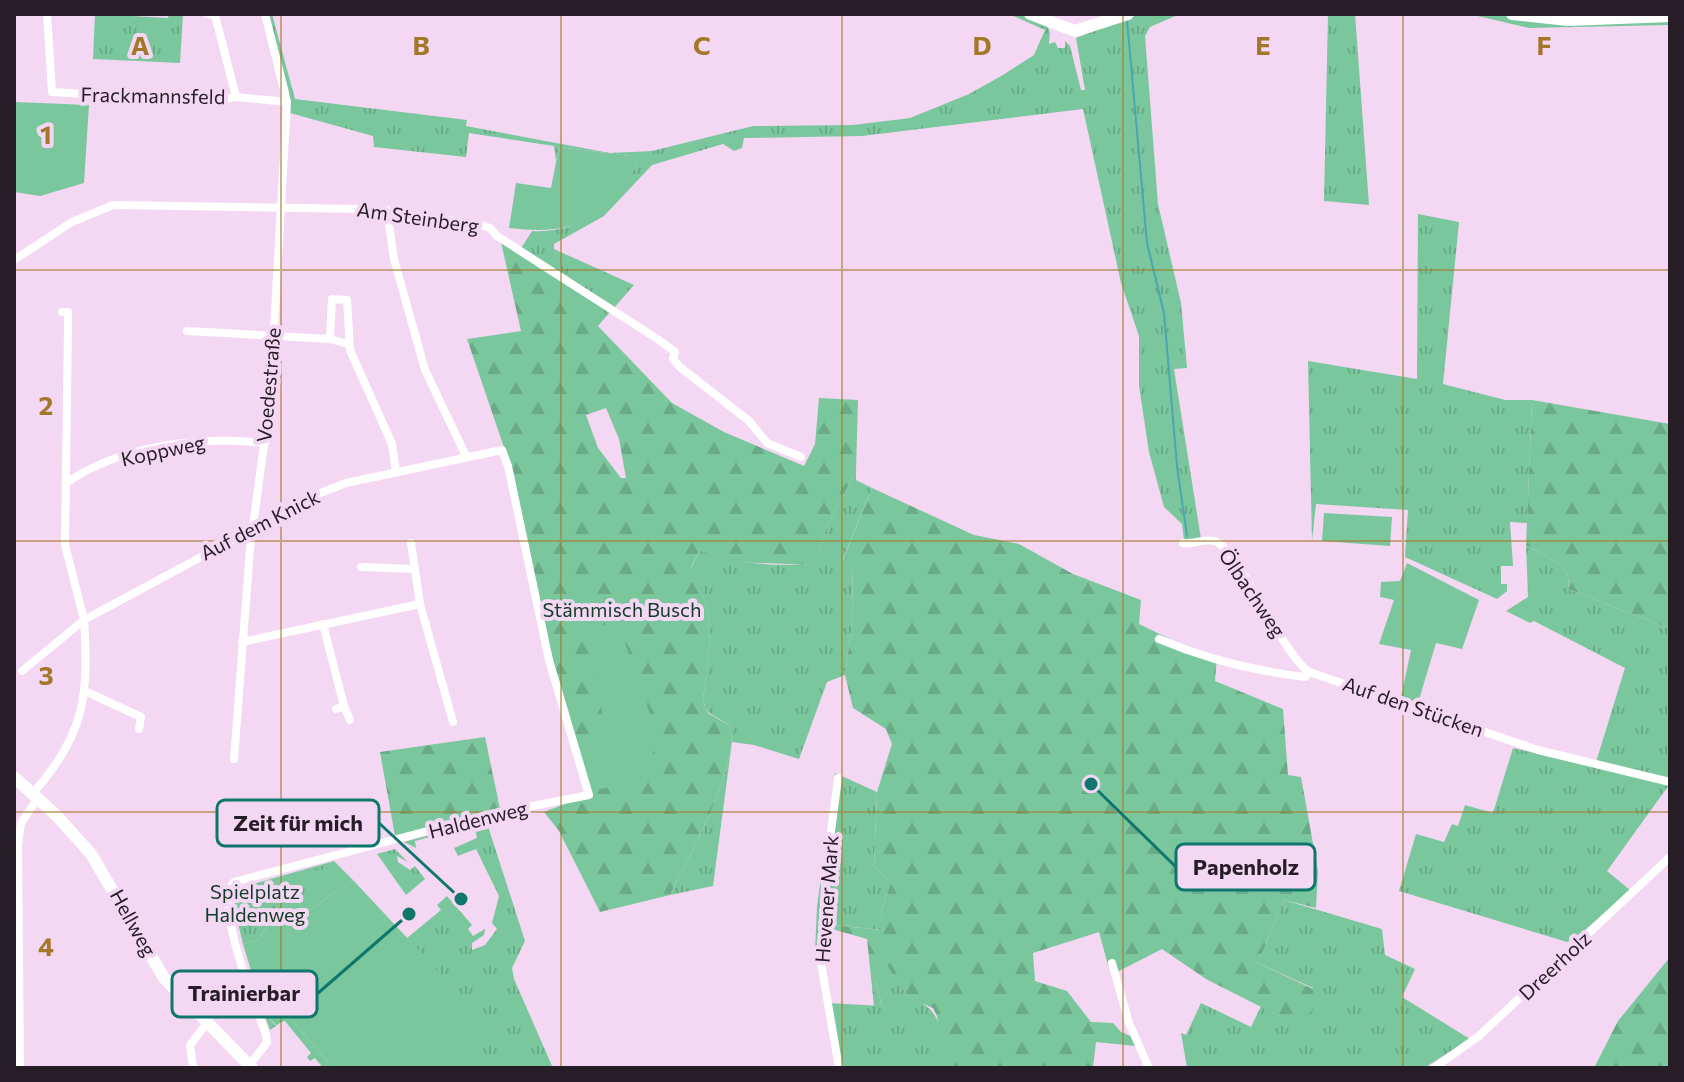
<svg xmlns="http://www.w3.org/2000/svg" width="1684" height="1082" viewBox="0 0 1684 1082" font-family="Commissioner,sans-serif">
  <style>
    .grass { fill: url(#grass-tufts) }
    .forest { fill: url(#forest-firs); fill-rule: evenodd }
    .garden { fill: #7ac79d }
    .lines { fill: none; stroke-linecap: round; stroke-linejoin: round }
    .stream { stroke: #4aa6b0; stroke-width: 2 }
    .street { stroke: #fff; stroke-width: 8 }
    .secondary { stroke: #fff; stroke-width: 12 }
    .tram { stroke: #847183; stroke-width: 2 }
    .grid { fill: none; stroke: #a27728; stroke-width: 2; stroke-opacity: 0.55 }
    .labels { text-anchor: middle; stroke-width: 8; stroke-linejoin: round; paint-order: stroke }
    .street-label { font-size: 20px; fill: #271d27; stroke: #f4d7f3 }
    .park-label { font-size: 20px; fill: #133d29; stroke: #f4d7f3 }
    .grid-label { font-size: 26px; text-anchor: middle; font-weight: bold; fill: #a27728; stroke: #f4d7f3; stroke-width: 8; stroke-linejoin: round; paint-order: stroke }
    .leader { fill: none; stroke: #0f766e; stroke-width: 3 }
    .callout-dot { fill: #0f766e; stroke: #f4d7f3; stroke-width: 3 }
    .callout { fill: #f4d7f3; stroke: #0f766e; stroke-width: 3 }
    .callout-label { font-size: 22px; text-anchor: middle; font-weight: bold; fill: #271d27 }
  </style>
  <defs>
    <pattern id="grass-tufts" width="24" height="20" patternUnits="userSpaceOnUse" patternTransform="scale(2)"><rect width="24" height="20" fill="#7ac79d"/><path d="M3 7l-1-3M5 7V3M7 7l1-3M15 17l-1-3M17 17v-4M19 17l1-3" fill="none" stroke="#6aaa87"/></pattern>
    <pattern id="forest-firs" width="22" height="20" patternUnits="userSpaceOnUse" patternTransform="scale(2)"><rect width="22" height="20" fill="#7ac79d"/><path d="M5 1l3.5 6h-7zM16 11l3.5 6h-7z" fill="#6aaa87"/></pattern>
  </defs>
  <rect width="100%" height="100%" fill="#f4d7f3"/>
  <g class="grass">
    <polygon points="95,14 168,18 169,14 183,14 180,63 93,59"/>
    <path d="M269 14H272L295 99 467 120 466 126 610 153 652 151 753 126 853 125 910 118 969 94 1003 75 1034 55 1045 30 1009 14H1041L1050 32 1049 44 1055 42 1058 48H1065V41L1070 46 1081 90H1085L1076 38 1138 14H1180L1150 27 1145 36 1158 204 1181 303 1187 368 1174 369 1201 539 1184 540 1182 524 1164 507 1149 452 1139 386V336L1121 283 1083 109 862 136 744 138 742 148 734 151 723 144 652 165 604 216 554 244V249L634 285 597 327 547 273 518 253 532 231C583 234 610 203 638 164L631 156 559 147 556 161 554 146 469 133 466 157 374 147 373 136 290 113 289 92Z"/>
    <polygon points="1328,14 1355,14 1369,205 1324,201"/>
    <polygon points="1469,14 1670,14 1670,25 1529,28"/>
    <polygon points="1418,214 1459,222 1443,384 1505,400 1532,400 1527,523 1510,522 1513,566 1501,566 1501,584 1507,584 1507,591 1497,599 1405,557 1408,510 1316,504 1312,541 1308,361 1417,379"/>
    <path d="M856 471V480L872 488 842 561 852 562 853 616 845 675 827 682 799 759 754 745 732 742 713 886 670 895C693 847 733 781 732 727L708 712 703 701C709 646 718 619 691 568L700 550C739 565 772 566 814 564L827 527Z"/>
    <path d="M1526 545C1543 555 1574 565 1568 589L1670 629V778L1596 762 1625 668 1534 621 1530 623 1506 611 1528 597Z"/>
    <polygon points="1513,748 1669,785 1607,871 1630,890 1577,937 1567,942 1399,891 1416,834 1444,842 1452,824 1458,826 1465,805 1493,813"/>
    <path d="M835 773 877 792 874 866 891 882 881 912 883 930 833 925 832 929H827L826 944H820L827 1003 882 1006 876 982 886 963 909 998C945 1008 941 1035 943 1068H839L815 952 817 907Z"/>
    <polygon points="486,820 525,941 512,968 514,979 553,1068 451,1068 458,994 407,938 441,910 437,905 447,896 472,925 468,929 473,936 485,929 484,935 472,943 472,950 485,945 497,929 492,923 499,896 476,849 458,856 454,848 477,838 474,825 415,841 416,848 404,842"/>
    <polygon points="395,849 408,862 397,856 398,862 410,870 415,866 425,879 406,895 377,854"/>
    <polygon points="334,861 353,880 305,913 275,911 259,940 243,944 234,907 239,888"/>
    <polygon points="1284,900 1382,929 1385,955 1415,969 1402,997 1470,1039 1424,1068 1187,1068 1181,1033 1186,1035 1201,1003 1251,1027 1261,1006 1281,1017 1313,988 1258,963"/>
    <polygon points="264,1013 275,1025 290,1018 333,1068 323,1068 315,1058 310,1061 307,1057 311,1053 284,1020 270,1030"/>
  </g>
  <g class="forest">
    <path d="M501 242 547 273 672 403 724 432 804 466 815 444 819 398 858 400 856 471 827 527 814 565 732 562 700 550 691 567C718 619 709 646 703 701L708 713 732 727C733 781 693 847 670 895L600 912 559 831 544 812 590 794 544 629 509 462 467 339 521 331ZM606 408 619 439 626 478H621L598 448 586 415Z"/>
    <path d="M1532 400 1670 424V629L1568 589C1574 565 1543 555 1526 545Z"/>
    <polygon points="872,488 974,535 1019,544 1073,574 1141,600 1139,624 1195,651 1217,657 1215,681 1283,709 1288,775 1301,777 1318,871 1316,908 1284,900 1258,963 1313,989 1312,1011 1294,1019 1281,1017 1206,979 1162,949 1119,971 1108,965 1099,932 1033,953 1035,981 1067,991 1091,1022 1113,1023 1121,1032 1133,1037 1136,1046 1096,1042 1093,1068 943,1068 937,1016 933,1008 909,998 886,964 876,982 882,1007 874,1006 867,939 832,929 833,925 882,930 881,912 891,882 874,866 877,792 892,744 886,729 853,708 845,675 853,616 852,562 842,562"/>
    <polygon points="485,737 500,809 395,836 380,752"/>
    <polygon points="1670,957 1670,1068 1594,1068 1618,1021"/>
  </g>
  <g class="garden">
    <polygon points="14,102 89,105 84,183 40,196 14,192"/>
    <path d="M559 147 631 156 638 160V164C599 220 578 236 509 228L516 183 551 188Z"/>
    <polygon points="1324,513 1392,517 1390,546 1322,541"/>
    <polygon points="1407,563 1479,600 1462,649 1436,643 1418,703 1401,697 1411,650 1379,644 1394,600 1380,597 1381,582 1400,581"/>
    <polygon points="617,620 655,728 651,778 591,791 575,737 604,734 594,629"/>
    <polygon points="337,867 344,874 316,897 299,879 300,873"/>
    <polygon points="353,880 468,1003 489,1068 333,1068 290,1018 276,1025 264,1013 243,944 259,940 275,911 280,913 288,901 305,913"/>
  </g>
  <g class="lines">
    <polyline class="stream" points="1127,20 1147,243 1164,313 1177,466 1187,536"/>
    <g class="street">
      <polyline points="47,14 52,92 213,101 236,97 215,15 207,14"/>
      <polyline points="236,97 287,102"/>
      <polyline points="387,210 394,259 425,370 466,456"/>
      <polyline points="14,260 72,222 113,205 360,209 475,223 490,228 497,236 659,340 675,352 673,359 680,367 749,421 767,443 801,457"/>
      <polyline points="187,331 330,339 348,344"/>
      <polyline points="330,339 332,299 347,300 350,350 392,444 396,472"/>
      <path d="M66 483C122 445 199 436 265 443"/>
      <polyline points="411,543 420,604"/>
      <path d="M1183 543C1193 545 1205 538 1214 541 1237 546 1282 654 1309 672L1538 750 1670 782"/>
      <polyline points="361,567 415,569"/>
      <polyline points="323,624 344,706"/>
      <path d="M1159 639C1206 659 1254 671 1305 677L1309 672"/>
      <polyline points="242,642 420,604 453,722"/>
      <polyline points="22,671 84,620 65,545 68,328 68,312 62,312"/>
      <polyline points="87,692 141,717 139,729"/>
      <polyline points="336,709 344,706 350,720"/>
      <polyline points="234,759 250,549 270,399 287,102 265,14"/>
      <polyline points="838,778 826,869 821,963 839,1068"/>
      <path d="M33 793C85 735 89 695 84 620L318 494 346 483 502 450 508 466 549 660 589 795 492 814 234 882C213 904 257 1007 266 1035L267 1043 249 1065"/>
      <polyline points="1112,963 1129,1023 1149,1068"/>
      <polyline points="20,1068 18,846 21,823 38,798"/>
      <polyline points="193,1068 190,1045 207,1023"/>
      <polyline points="1434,1068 1479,1036 1670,857"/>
    </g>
    <g class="secondary">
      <polyline points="1030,14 1075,31 1128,14"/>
      <polyline points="1512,14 1568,20 1670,16"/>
      <polyline points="14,777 57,816 91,854 164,978 252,1068"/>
    </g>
    <polyline class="tram" points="14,1056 14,1068"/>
  </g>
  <path class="grid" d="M281 14V1068M561 14V1068M842 14V1068M1123 14V1068M1403 14V1068M14 270H1670M14 541H1670M14 812H1670"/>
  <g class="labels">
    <g class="street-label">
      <text transform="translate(153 96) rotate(1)" y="7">Frackmannsfeld</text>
      <text transform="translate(418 218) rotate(8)" y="7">Am Steinberg</text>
      <text transform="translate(269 385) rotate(-85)" y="7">Voedestraße</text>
      <text transform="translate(163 451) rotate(-12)" y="7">Koppweg</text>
      <text transform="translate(260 525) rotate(-27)" y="7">Auf dem Knick</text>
      <text transform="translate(1252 593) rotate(56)" y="7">Ölbachweg</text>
      <text transform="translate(1413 707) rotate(19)" y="7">Auf den Stücken</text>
      <text transform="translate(478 820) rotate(-14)" y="7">Haldenweg</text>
      <text transform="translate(827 899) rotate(-86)" y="7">Hevener Mark</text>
      <text transform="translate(133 923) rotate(61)" y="7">Hellweg</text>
      <text transform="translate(1555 966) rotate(-43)" y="7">Dreerholz</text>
    </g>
    <g class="park-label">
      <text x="622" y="617">Stämmisch Busch</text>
      <text x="255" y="899">Spielplatz<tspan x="255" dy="23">Haldenweg</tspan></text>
    </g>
  </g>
  <g class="grid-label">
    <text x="140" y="55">A</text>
    <text x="421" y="55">B</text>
    <text x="702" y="55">C</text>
    <text x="982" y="55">D</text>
    <text x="1263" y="55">E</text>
    <text x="1544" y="55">F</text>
    <text x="46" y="144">1</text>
    <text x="46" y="415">2</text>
    <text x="46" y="685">3</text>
    <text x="46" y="956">4</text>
  </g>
  <path class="leader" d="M461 899L379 823M1091 784L1176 867M409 914L317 994"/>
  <g class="callout-dot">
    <circle cx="461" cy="899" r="8"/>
    <circle cx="1091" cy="784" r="8"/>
    <circle cx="409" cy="914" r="8"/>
  </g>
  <g class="callout">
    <rect x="217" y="800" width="162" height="46" rx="8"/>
    <rect x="1176" y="844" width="139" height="46" rx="8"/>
    <rect x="172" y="971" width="145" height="46" rx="8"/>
  </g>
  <g class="callout-label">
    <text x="298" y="831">Zeit für mich</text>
    <text x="1246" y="875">Papenholz</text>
    <text x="244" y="1001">Trainierbar</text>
  </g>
  <rect width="1684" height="1082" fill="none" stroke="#271d27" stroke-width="32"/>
</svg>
